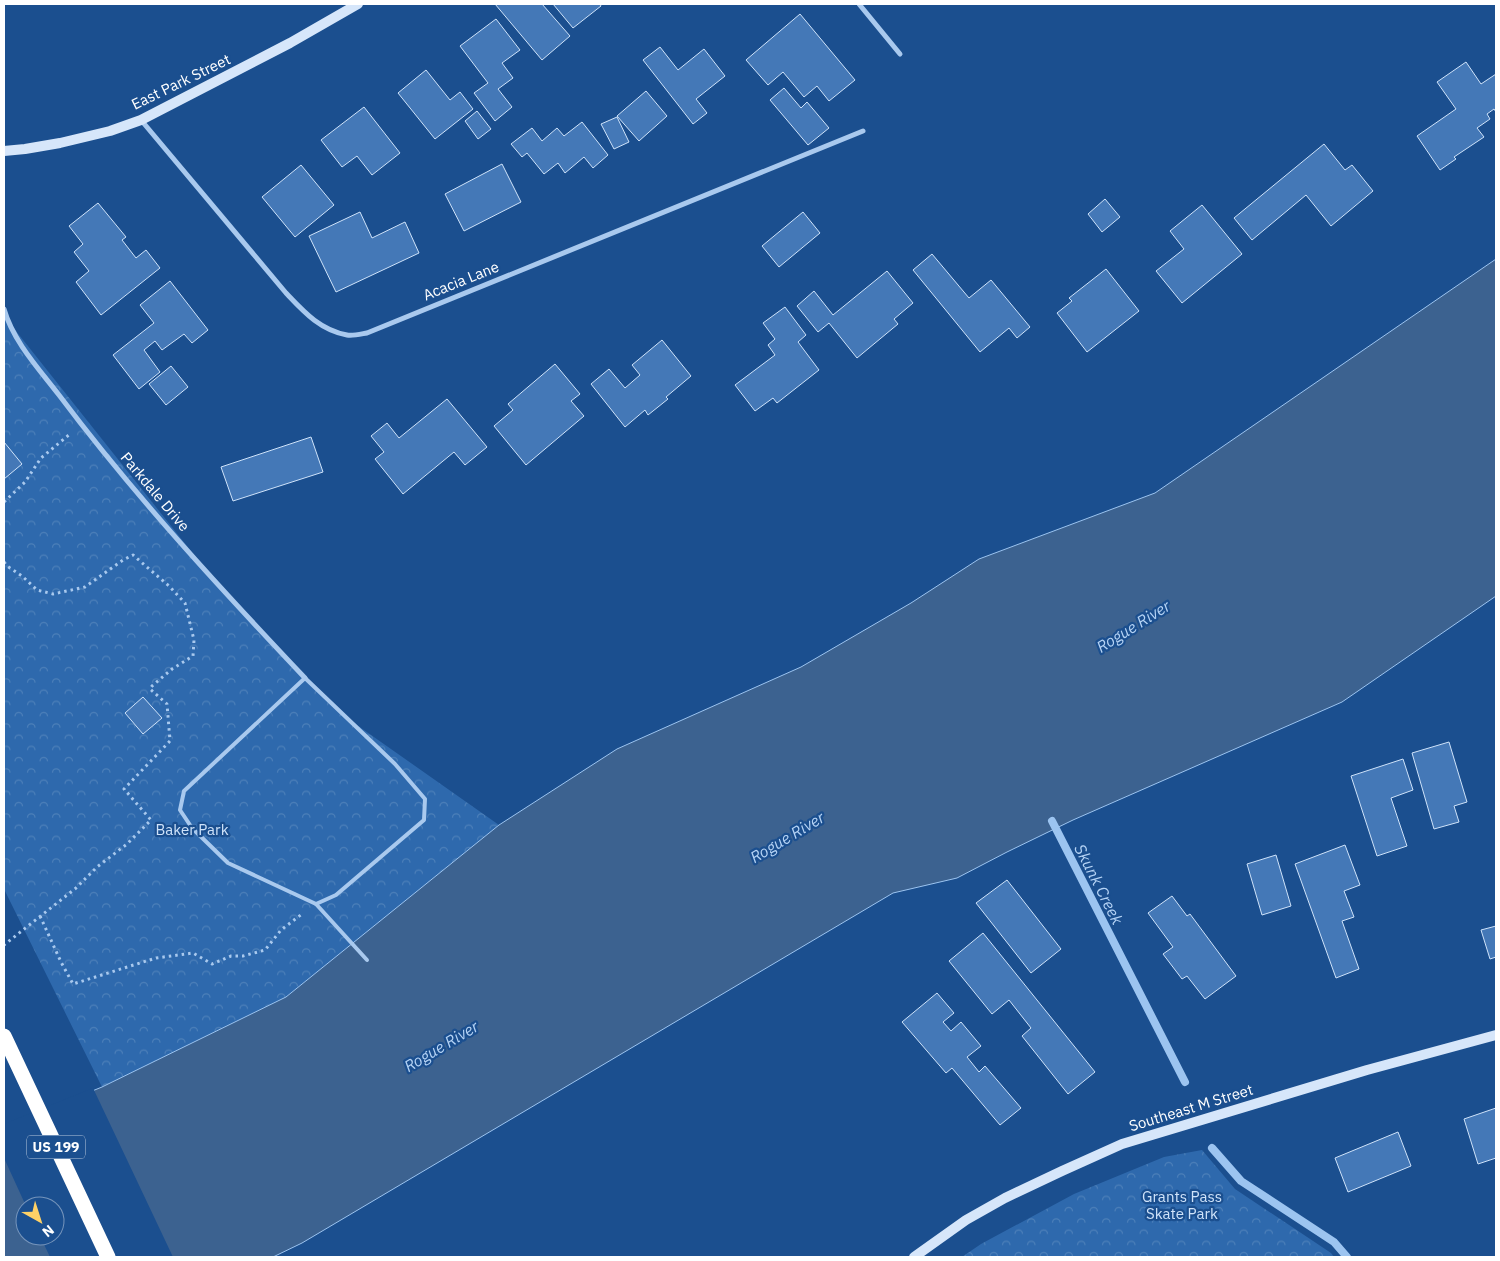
<svg xmlns="http://www.w3.org/2000/svg" width="1500" height="1261" viewBox="0 0 1500 1261" font-family="'IBM Plex Sans',sans-serif">
  <style>
    .park { fill: url(#park-crowns) }
    .water { fill: #3c6290; stroke: #9cc4f0; fill-rule: evenodd }
    .pier { fill: #1b4f8f }
    .lines { fill: none; stroke-linecap: round; stroke-linejoin: round }
    .stream { stroke: #9cc4f0; stroke-width: 8 }
    .building { fill: #4478b7; stroke: #cfe3fa }
    .path { stroke: #a9c9ee; stroke-width: 3; stroke-dasharray: 2.5 4; stroke-linecap: butt }
    .lane { stroke: #a9c9ee; stroke-width: 4 }
    .street { stroke: #a9c9ee; stroke-width: 5 }
    .secondary { stroke: #d6e6fa; stroke-width: 10 }
    .highway { stroke: #fff; stroke-width: 15 }
    .labels { text-anchor: middle; stroke-width: 4.5; stroke-linejoin: round; paint-order: stroke }
    .shield { fill: #1b4f8f; stroke: #bbcadd; stroke-width: 1 }
    .shield-label { font-size: 14px; font-weight: bold; fill: #fff }
    .street-label { font-size: 15px; fill: #fff; stroke: #1b4f8f }
    .park-label { font-size: 15px; fill: #cfe3fa; stroke: #1b4f8f }
    .water-label { font-size: 16px; font-style: italic; fill: #b5d3f5; stroke: #1b4f8f }
  </style>
  <defs>
    <pattern id="park-crowns" width="20" height="18" patternUnits="userSpaceOnUse" patternTransform="scale(1.25)"><rect width="20" height="18" fill="#2e69ad"/><path d="M2 6a3 3 0 1 1 6 0M12 15a3 3 0 1 1 6 0" fill="none" stroke="#4d80b9"/></pattern>
  </defs>
  <rect width="100%" height="100%" fill="#1b4f8f"/>
  <g class="park">
    <polygon points="4,316 214,580 344,716 499,825 286,997 102,1087 4,889"/>
    <polygon points="1202,1150 1235,1189 1331,1253 1334,1257 962,1257 981,1244 1074,1194 1164,1157"/>
  </g>
  <path class="water" d="M1496 259V596L1342 702 1073 820 1007 852 957 878 893 893 302 1243 273 1257H4V1127L102 1087 286 997 499 825 617 749 801 667 911 603 979 559 1155 493ZM25 1206H55V1236H25Z"/>
  <polygon class="pier" points="93,1088 173,1257 50,1257 40,1236 55,1236 55,1206 26,1206 4,1158 4,1124"/>
  <g class="lines">
    <g class="stream">
      <polyline points="1052,821 1185,1082"/>
      <polyline points="1212,1148 1241,1181 1334,1242 1347,1257"/>
    </g>
  </g>
  <g class="building">
    <polygon points="495,4 542,4 570,36 542,60"/>
    <polygon points="553,4 600,4 601,6 573,28"/>
    <polygon points="800,14 855,80 829,101 817,86 804,97 783,72 768,85 746,60"/>
    <polygon points="496,19 520,50 502,63 513,78 498,89 512,107 495,121 474,93 488,83 460,46"/>
    <polygon points="660,47 678,70 704,49 725,76 696,99 707,113 693,124 643,60"/>
    <polygon points="1466,62 1481,84 1496,74 1496,112 1494,109 1487,114 1490,119 1477,128 1484,137 1454,157 1456,159 1440,170 1417,136 1456,109 1437,82"/>
    <polygon points="426,70 450,100 460,92 473,109 435,139 398,93"/>
    <polygon points="784,88 801,108 807,102 829,128 808,145 770,100"/>
    <polygon points="646,91 667,116 639,141 617,116"/>
    <polygon points="364,107 400,153 372,175 357,156 342,167 321,140"/>
    <polygon points="477,111 491,129 478,139 465,121"/>
    <polygon points="617,117 629,142 614,149 601,124"/>
    <polygon points="582,122 608,155 593,168 584,157 565,173 558,163 544,174 527,153 522,157 511,144 532,128 542,141 557,128 564,136"/>
    <polygon points="1324,144 1345,170 1352,165 1373,191 1331,226 1306,195 1252,240 1234,218"/>
    <polygon points="502,164 521,202 464,231 445,194"/>
    <polygon points="301,165 334,205 295,237 262,197"/>
    <polygon points="1105,199 1120,217 1102,232 1088,214"/>
    <polygon points="98,203 126,237 122,240 136,258 146,250 160,268 101,315 76,282 89,271 74,252 83,244 69,226"/>
    <polygon points="1202,205 1242,254 1182,303 1156,271 1184,249 1170,231"/>
    <polygon points="360,212 372,238 405,222 419,253 336,292 309,236"/>
    <polygon points="803,212 820,233 779,267 762,246"/>
    <polygon points="932,254 969,298 991,280 1030,327 1017,338 1009,328 980,352 913,270"/>
    <polygon points="1106,269 1139,311 1087,352 1057,313 1072,301 1069,298"/>
    <polygon points="887,271 913,303 894,319 898,324 857,358 829,323 818,332 797,306 814,291 833,315"/>
    <polygon points="170,281 208,330 192,343 184,334 162,350 155,341 144,350 160,372 139,389 113,355 154,323 140,305"/>
    <polygon points="785,307 806,335 798,342 819,370 777,403 773,398 755,411 735,385 775,355 768,345 775,339 763,323"/>
    <polygon points="662,340 691,376 666,397 668,399 648,415 645,410 625,427 591,384 609,369 625,388 640,375 632,365"/>
    <polygon points="555,364 580,394 571,401 584,416 526,465 494,426 513,410 508,404"/>
    <polygon points="171,366 188,387 166,405 149,384"/>
    <polygon points="447,399 487,447 465,465 454,452 403,494 375,459 384,452 371,436 387,423 399,438"/>
    <polygon points="311,437 323,472 233,501 221,467"/>
    <polygon points="4,442 22,464 4,479"/>
    <polygon points="143,697 162,718 143,734 125,713"/>
    <polygon points="1449,742 1467,802 1454,806 1459,822 1434,829 1412,753"/>
    <polygon points="1403,759 1413,790 1391,798 1407,846 1377,856 1351,776"/>
    <polygon points="1345,845 1360,885 1344,891 1354,917 1342,921 1359,969 1336,978 1295,864"/>
    <polygon points="1276,855 1291,906 1262,915 1247,864"/>
    <polygon points="1007,880 1061,949 1031,973 976,903"/>
    <polygon points="1172,896 1187,916 1190,914 1236,976 1205,999 1187,976 1182,979 1163,954 1173,947 1148,913"/>
    <polygon points="1496,926 1496,957 1490,959 1481,930"/>
    <polygon points="983,933 1095,1072 1068,1094 1022,1036 1031,1028 1009,1000 992,1014 949,961"/>
    <polygon points="937,993 954,1013 943,1022 951,1031 961,1022 981,1046 967,1057 979,1072 985,1066 1021,1108 1000,1125 952,1068 946,1073 902,1022"/>
    <polygon points="1496,1108 1496,1158 1478,1164 1464,1119"/>
    <polygon points="1398,1132 1411,1166 1348,1192 1335,1158"/>
  </g>
  <g class="lines">
    <g class="path">
      <polyline points="4,502 25,482 41,458 70,434"/>
      <polyline points="4,562 7,566 22,576 37,590 53,594 85,587 123,560 133,555 169,586 185,603 194,640 193,656 172,669 152,686 150,689 167,704 170,741 124,789 151,820 127,844 97,867 76,888 4,945"/>
      <polyline points="40,916 61,962 73,984 156,958 193,953 212,964 231,956 243,956 265,950 281,930 302,914"/>
    </g>
    <g class="lane">
      <polygon points="305,678 395,764 425,799 424,820 336,895 316,904 228,863 192,828 180,810 184,791"/>
      <polyline points="316,904 367,960"/>
    </g>
    <g class="street">
      <polyline points="859,4 900,54"/>
      <path d="M141 120 286 293C304 312 320 330 347 335 353 336 361 334 367 333L863 131"/>
      <path d="M4 309C13 341 39 369 59 395 134 495 219 587 305 678"/>
    </g>
    <g class="secondary">
      <polyline points="4,151 25,149 60,143 110,131 141,120 290,43 358,4"/>
      <polyline points="914,1257 966,1220 1005,1198 1062,1171 1122,1144 1367,1070 1496,1035"/>
    </g>
    <polyline class="highway" points="4,1036 108,1257"/>
  </g>
  <g class="labels">
    <rect class="shield" x="27" y="1135.5" width="58" height="23" rx="4"/>
    <g class="shield-label">
      <text x="56" y="1152">US 199</text>
    </g>
    <g class="street-label">
      <text transform="translate(181 82) rotate(-26)" y="5">East Park Street</text>
      <text transform="translate(461 281) rotate(-22)" y="5">Acacia Lane</text>
      <text transform="translate(155 492) rotate(50)" y="5">Parkdale Drive</text>
      <text transform="translate(1191 1108) rotate(-17)" y="5">Southeast M Street</text>
    </g>
    <g class="park-label">
      <text x="192" y="835">Baker Park</text>
      <text x="1182" y="1202">Grants Pass<tspan x="1182" dy="17">Skate Park</tspan></text>
    </g>
    <g class="water-label">
      <text transform="translate(1133 626) rotate(-32)" y="6">Rogue River</text>
      <text transform="translate(787 837) rotate(-31)" y="6">Rogue River</text>
      <text transform="translate(1099 884) rotate(63)" y="6">Skunk Creek</text>
      <text transform="translate(441 1046) rotate(-31)" y="6">Rogue River</text>
    </g>
  </g>
  <rect width="1500" height="1261" fill="none" stroke="#ffffff" stroke-width="10"/>
  <g transform="translate(40 1221) rotate(141)"><circle r="24" fill="#1b4f8f" stroke="#7695bc"/>
  <path d="M0-4L9 19L0 12L-9 19Z" fill="#ffd166"/>
  <text y="-8" font-size="14" font-weight="bold" text-anchor="middle" fill="#ffffff">N</text>
  </g>
</svg>
